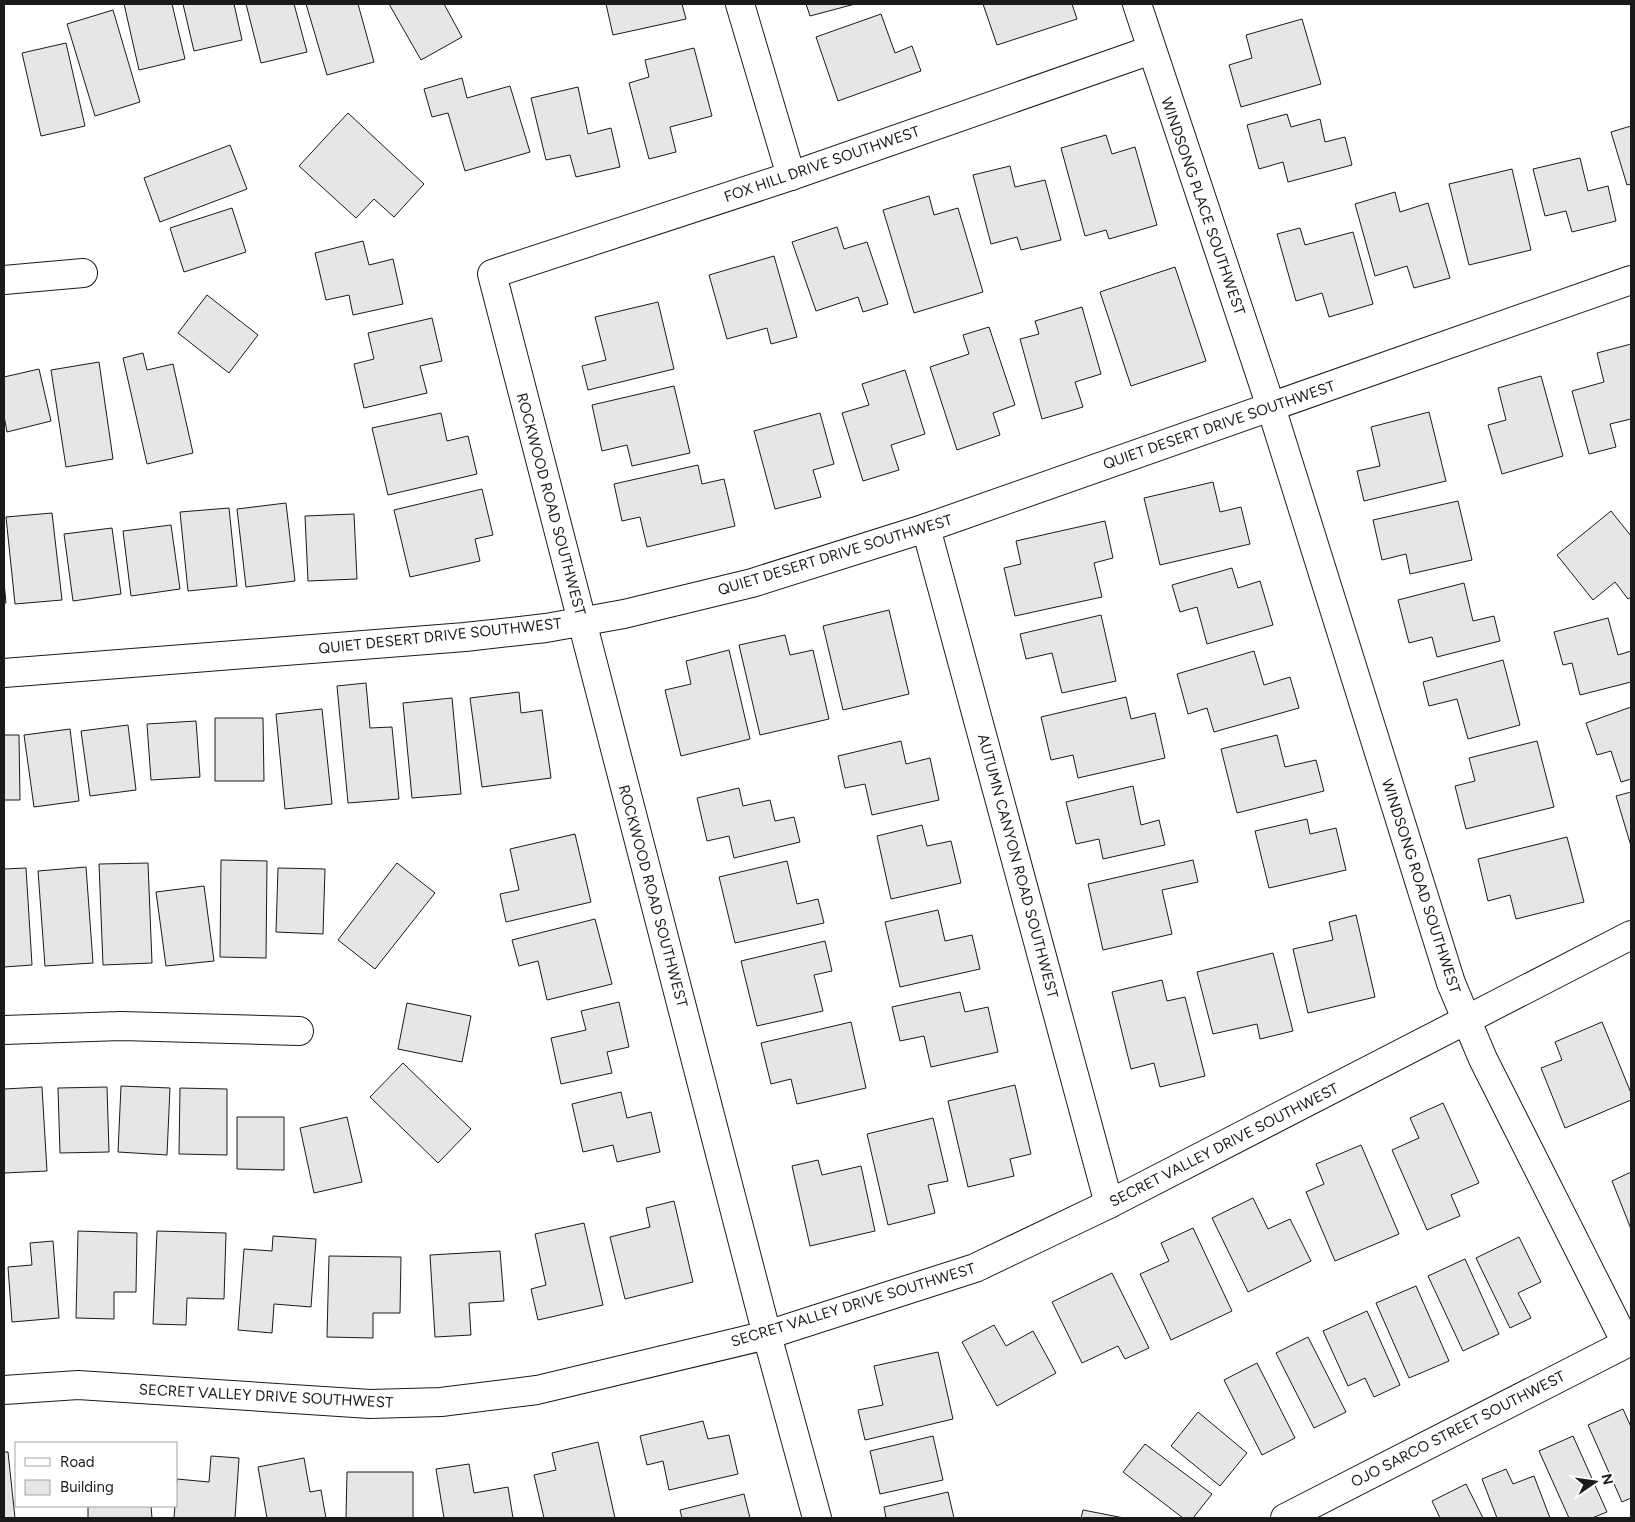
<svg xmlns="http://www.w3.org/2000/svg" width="1635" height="1522" viewBox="0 0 1635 1522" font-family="Figtree,sans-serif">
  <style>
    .building { fill: #e6e6e6; stroke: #1a1a1a }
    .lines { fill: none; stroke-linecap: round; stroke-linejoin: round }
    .street-casing { stroke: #1a1a1a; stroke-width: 30 }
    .street { stroke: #fff; stroke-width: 28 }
    .labels { text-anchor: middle; stroke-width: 4; stroke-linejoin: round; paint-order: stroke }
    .street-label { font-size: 15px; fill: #1a1a1a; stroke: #fff }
  </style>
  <rect width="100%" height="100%" fill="#fff"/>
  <g class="building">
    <polygon points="124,4 172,4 185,59 139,70"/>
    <polygon points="183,4 234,4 242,40 194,51"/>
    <polygon points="246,4 294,4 307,52 261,63"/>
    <polygon points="306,4 358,4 374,62 327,75"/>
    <polygon points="389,4 444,4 462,37 421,60"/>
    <polygon points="606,4 682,4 686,19 613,35"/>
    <polygon points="806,4 855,4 810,16"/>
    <polygon points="983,4 1072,4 1077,19 997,45"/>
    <polygon points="113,10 140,102 95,116 67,24"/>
    <polygon points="881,14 895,53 912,46 921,71 838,101 816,37"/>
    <polygon points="1302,19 1321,84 1241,107 1229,65 1252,58 1246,35"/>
    <polygon points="66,43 85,126 41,136 22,53"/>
    <polygon points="694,48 712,116 670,127 676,152 649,159 629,83 649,77 645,60"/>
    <polygon points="462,78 467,98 510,86 530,152 465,171 448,113 432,117 424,89"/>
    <polygon points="578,87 588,134 611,128 620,167 576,177 570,155 546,160 531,98"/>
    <polygon points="348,113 424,184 394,217 374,199 356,218 299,166"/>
    <polygon points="1287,114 1291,127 1320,119 1325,142 1345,137 1352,165 1288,182 1283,162 1259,169 1247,125"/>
    <polygon points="1631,126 1631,184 1627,185 1611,132"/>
    <polygon points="1106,135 1112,154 1135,147 1157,225 1109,239 1106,230 1085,236 1061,148"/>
    <polygon points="230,145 247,189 160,222 144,178"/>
    <polygon points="1580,158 1588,191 1608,186 1616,221 1572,232 1566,211 1545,216 1533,169"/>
    <polygon points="1010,166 1015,187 1045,180 1061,240 1021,250 1017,237 991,244 973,175"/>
    <polygon points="1512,169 1531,250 1469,265 1449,184"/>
    <polygon points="1395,192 1400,212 1428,203 1450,278 1414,288 1407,266 1375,276 1355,204"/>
    <polygon points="929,196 934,215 958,208 983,292 914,313 883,210"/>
    <polygon points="232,208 246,252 184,272 170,228"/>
    <polygon points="837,227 844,249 867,242 888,304 863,312 858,297 816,311 792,242"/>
    <polygon points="1300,228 1305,245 1353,232 1373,304 1329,317 1322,293 1296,301 1277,234"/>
    <polygon points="363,241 369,265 393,259 403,304 353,315 349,295 326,300 315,253"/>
    <polygon points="774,256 797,337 771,344 767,328 727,339 709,275"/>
    <polygon points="1175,267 1206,361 1131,386 1100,292"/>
    <polygon points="207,295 258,335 229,373 178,333"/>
    <polygon points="658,302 674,369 588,390 582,366 606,360 595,317"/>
    <polygon points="1082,307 1101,374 1075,382 1083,407 1042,419 1020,339 1039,334 1035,321"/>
    <polygon points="432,318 442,361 420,366 427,393 364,408 354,364 374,359 368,333"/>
    <polygon points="989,327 1015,405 993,413 1000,435 957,450 930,367 969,354 963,335"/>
    <polygon points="1631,344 1631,419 1610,424 1616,447 1589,454 1572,391 1604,382 1597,353"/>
    <polygon points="143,353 147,370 173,364 193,453 147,464 123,358"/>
    <polygon points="99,362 113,459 66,467 51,370"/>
    <polygon points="39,369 51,421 7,432 4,416 4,377"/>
    <polygon points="905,370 925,434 891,445 899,470 863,481 842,413 869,405 862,384"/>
    <polygon points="1541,376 1563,456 1502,474 1488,425 1506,420 1498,388"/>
    <polygon points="674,386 690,453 632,466 627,445 602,451 592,405"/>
    <polygon points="1429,412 1446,481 1364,501 1357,471 1380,466 1371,427"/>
    <polygon points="441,413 447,441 468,436 477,474 388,495 372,428"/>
    <polygon points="820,413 834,464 813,470 821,497 775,509 754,431"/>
    <polygon points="698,465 702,484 724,479 735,526 647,547 640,517 622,521 614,484"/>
    <polygon points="1213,482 1220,512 1241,507 1250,544 1160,565 1144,498"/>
    <polygon points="482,489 493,535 475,539 480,561 410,577 394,510"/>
    <polygon points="1458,501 1472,560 1410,574 1406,554 1382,560 1373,520"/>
    <polygon points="286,503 295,581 246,587 237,509"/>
    <polygon points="229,508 237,586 188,591 180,512"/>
    <polygon points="1611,511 1631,536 1631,597 1628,599 1615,582 1593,600 1557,555"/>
    <polygon points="52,513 62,600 15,604 6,517"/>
    <polygon points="354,514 357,579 308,581 305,516"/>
    <polygon points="1105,521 1113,558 1094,563 1102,597 1015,616 1004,568 1021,564 1016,541"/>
    <polygon points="171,525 180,589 131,596 123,531"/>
    <polygon points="112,528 121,594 73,601 64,534"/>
    <polygon points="1232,568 1238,588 1260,581 1273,625 1207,644 1197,607 1180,612 1172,585"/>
    <polygon points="4,582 6,603 4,603"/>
    <polygon points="1464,583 1473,621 1494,616 1500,641 1437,657 1432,637 1409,643 1398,600"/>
    <polygon points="889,610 909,694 843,710 823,626"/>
    <polygon points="1101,615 1116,681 1062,693 1052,653 1026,659 1020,634"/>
    <polygon points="1608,618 1618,655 1631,651 1631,682 1580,695 1572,663 1563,665 1554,632"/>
    <polygon points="785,635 790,655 813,650 829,719 760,735 739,645"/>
    <polygon points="729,650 750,739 681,756 665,690 691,684 686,661"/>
    <polygon points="1254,651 1264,685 1290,677 1299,708 1214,732 1207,708 1188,714 1177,674"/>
    <polygon points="1503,660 1520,725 1468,739 1457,699 1429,706 1423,682"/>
    <polygon points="366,683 370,728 392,727 399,799 348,803 337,686"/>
    <polygon points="519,692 521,713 542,710 551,778 482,787 470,698"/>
    <polygon points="1126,697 1131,719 1155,713 1165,758 1078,778 1073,755 1051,760 1041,717"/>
    <polygon points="452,698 461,794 412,798 403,703"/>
    <polygon points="1631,707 1631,779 1621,782 1611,751 1597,755 1586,723"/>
    <polygon points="322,709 332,804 285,809 276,714"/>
    <polygon points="215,718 263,718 264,781 215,781"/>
    <polygon points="196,721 200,777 151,780 147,724"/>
    <polygon points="128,725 136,790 90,796 81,731"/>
    <polygon points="70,729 79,801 34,807 24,735"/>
    <polygon points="4,735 19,735 20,800 4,800"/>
    <polygon points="1277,735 1285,767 1316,760 1324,791 1237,813 1221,749"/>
    <polygon points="901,741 906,764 930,758 939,800 872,815 865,784 845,788 838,756"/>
    <polygon points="1537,741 1554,807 1466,829 1455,786 1475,781 1469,758"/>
    <polygon points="1133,786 1141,825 1159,820 1165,845 1103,859 1099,839 1076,844 1066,802"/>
    <polygon points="739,788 743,806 770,800 775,821 794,817 800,842 734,858 729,836 707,841 697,798"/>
    <polygon points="1631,792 1631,846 1616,796"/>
    <polygon points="1307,819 1310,834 1336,828 1346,870 1269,888 1255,831"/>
    <polygon points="922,825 927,846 951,841 961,883 891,899 877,836"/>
    <polygon points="575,834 591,902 506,922 500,894 519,890 510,849"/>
    <polygon points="1567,837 1584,902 1516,919 1510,895 1488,901 1478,859"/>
    <polygon points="221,860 267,861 266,958 220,957"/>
    <polygon points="1193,860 1198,882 1162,890 1172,934 1103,950 1088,884"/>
    <polygon points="787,861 797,904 818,899 824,923 735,943 719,877"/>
    <polygon points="148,863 152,963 103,965 99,864"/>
    <polygon points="397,863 435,893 375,969 338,940"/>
    <polygon points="86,867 93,963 45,966 38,871"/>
    <polygon points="26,868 32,965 4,967 4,869"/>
    <polygon points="278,868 325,869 323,934 276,932"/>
    <polygon points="204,886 214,961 166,966 156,892"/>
    <polygon points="938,910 945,941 972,935 980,969 900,987 885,922"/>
    <polygon points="1356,915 1375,997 1308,1013 1293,949 1333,940 1329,922"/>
    <polygon points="595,919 612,984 547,1000 538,961 519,966 512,940"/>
    <polygon points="825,941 832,971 814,975 823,1011 757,1026 741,961"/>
    <polygon points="1273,953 1293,1031 1260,1039 1257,1024 1213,1034 1197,972"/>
    <polygon points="1162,980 1167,1001 1185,997 1205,1076 1160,1087 1154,1063 1131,1069 1112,992"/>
    <polygon points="960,992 965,1012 988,1007 998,1052 931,1067 924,1036 900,1041 892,1007"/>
    <polygon points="619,1002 629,1047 607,1052 612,1073 561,1084 551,1038 586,1030 581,1011"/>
    <polygon points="407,1003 471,1016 462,1062 398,1049"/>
    <polygon points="851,1022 866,1088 797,1104 791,1079 771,1084 761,1043"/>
    <polygon points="1602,1022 1631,1093 1631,1100 1565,1128 1541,1068 1562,1060 1555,1042"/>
    <polygon points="403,1063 471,1129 438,1163 370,1097"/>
    <polygon points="1015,1085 1031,1154 1010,1159 1014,1176 968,1187 948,1101"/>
    <polygon points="121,1086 170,1088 167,1155 118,1152"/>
    <polygon points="42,1087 47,1171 4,1173 4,1089"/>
    <polygon points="107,1087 109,1152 60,1153 58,1088"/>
    <polygon points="180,1088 227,1089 227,1155 179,1154"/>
    <polygon points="621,1092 627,1118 651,1112 660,1152 617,1162 613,1145 583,1152 572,1104"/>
    <polygon points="1443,1103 1479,1183 1451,1195 1460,1216 1427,1230 1392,1150 1419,1138 1410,1118"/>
    <polygon points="237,1117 284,1117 284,1170 237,1169"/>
    <polygon points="347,1117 362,1182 314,1193 300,1128"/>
    <polygon points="933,1118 948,1181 928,1185 935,1213 888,1225 867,1134"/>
    <polygon points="1361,1145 1399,1234 1335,1261 1306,1192 1324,1184 1316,1164"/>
    <polygon points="818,1160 822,1175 861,1166 875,1231 810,1246 792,1166"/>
    <polygon points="1631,1172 1631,1229 1612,1181"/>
    <polygon points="1253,1198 1268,1229 1290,1219 1311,1261 1248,1292 1212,1218"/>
    <polygon points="674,1201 693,1282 625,1299 610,1237 650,1227 646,1208"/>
    <polygon points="584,1223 603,1305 538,1320 531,1289 546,1285 535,1234"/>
    <polygon points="1193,1228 1232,1311 1171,1340 1140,1274 1169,1261 1161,1243"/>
    <polygon points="78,1231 137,1233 136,1292 114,1292 114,1319 76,1318"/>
    <polygon points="157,1231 226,1233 224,1299 187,1298 186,1325 153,1324"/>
    <polygon points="273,1236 316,1239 311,1307 274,1304 272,1333 238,1330 244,1249 272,1251"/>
    <polygon points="1519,1237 1541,1282 1518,1293 1531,1318 1510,1328 1476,1258"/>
    <polygon points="53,1241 59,1318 12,1322 8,1267 32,1265 30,1243"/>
    <polygon points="500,1251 504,1301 469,1303 471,1335 435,1337 430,1255"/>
    <polygon points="329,1256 401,1257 400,1313 373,1313 373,1338 327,1337"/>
    <polygon points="1465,1259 1499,1334 1463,1351 1428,1276"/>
    <polygon points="1112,1273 1149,1348 1125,1359 1118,1346 1082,1363 1052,1302"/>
    <polygon points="1416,1286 1449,1361 1409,1378 1376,1303"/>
    <polygon points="1367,1311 1400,1385 1374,1397 1365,1378 1348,1386 1323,1331"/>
    <polygon points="994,1325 1006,1346 1033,1331 1056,1373 997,1406 962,1342"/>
    <polygon points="1308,1337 1346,1412 1314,1428 1276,1353"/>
    <polygon points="938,1352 953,1419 865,1440 858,1410 883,1405 874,1366"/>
    <polygon points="1257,1363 1295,1438 1262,1455 1224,1380"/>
    <polygon points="1623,1409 1631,1427 1631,1498 1622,1502 1588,1425"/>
    <polygon points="1198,1412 1247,1453 1220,1486 1171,1446"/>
    <polygon points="703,1421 708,1439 729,1435 738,1474 669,1490 663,1461 647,1465 640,1436"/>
    <polygon points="933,1436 943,1480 880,1494 870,1451"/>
    <polygon points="1573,1436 1607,1512 1592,1518 1569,1518 1539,1451"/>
    <polygon points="598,1442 615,1518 544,1518 534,1475 556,1470 552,1453"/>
    <polygon points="1145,1444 1212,1494 1193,1518 1183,1518 1123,1472"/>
    <polygon points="4,1452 8,1452 15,1518 4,1518"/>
    <polygon points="211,1456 239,1458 235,1518 174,1518 177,1479 209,1482"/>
    <polygon points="304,1458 310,1492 321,1490 326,1518 267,1518 258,1467"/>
    <polygon points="469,1464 474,1493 508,1487 513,1518 444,1518 436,1469"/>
    <polygon points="1506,1469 1513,1484 1534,1476 1550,1518 1497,1518 1482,1479"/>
    <polygon points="347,1472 413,1472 413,1518 346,1518"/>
    <polygon points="1466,1484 1483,1518 1440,1518 1432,1501"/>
    <polygon points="948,1492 954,1518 886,1518 884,1507"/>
    <polygon points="744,1494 750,1518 682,1518 680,1510"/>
    <polygon points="88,1506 151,1506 152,1518 88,1518"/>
    <polygon points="1083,1510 1124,1518 1081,1518"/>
  </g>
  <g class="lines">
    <defs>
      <g id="street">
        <polyline points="740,4 791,176"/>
        <polyline points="1137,4 1271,407 1451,983 1483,1059 1626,1343"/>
        <polyline points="4,280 83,273"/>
        <polyline points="926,528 1109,1204"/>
        <polyline points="4,673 465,637 546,628 624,614 752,583 926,528 1631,280"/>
        <polyline points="4,1030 121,1026 299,1031"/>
        <polyline points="4,1390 78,1385 370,1404 441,1402 537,1390 767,1335 975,1268 1109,1204 1631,935"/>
        <polyline points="817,1518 767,1335 492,274 791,176 1151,50"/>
        <polyline points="1285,1518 1631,1341"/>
      </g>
    </defs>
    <use href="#street" class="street-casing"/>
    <use href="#street" class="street"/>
  </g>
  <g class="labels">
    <g class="street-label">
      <text transform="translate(822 164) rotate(-19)" y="5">FOX HILL DRIVE SOUTHWEST</text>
      <text transform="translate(1203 206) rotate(71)" y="5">WINDSONG PLACE SOUTHWEST</text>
      <text transform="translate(1219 425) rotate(-19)" y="5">QUIET DESERT DRIVE SOUTHWEST</text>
      <text transform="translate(551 504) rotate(75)" y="5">ROCKWOOD ROAD SOUTHWEST</text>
      <text transform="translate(835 555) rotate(-17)" y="5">QUIET DESERT DRIVE SOUTHWEST</text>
      <text transform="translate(440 636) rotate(-6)" y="5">QUIET DESERT DRIVE SOUTHWEST</text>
      <text transform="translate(1018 866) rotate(75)" y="5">AUTUMN CANYON ROAD SOUTHWEST</text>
      <text transform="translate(1421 886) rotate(72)" y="5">WINDSONG ROAD SOUTHWEST</text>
      <text transform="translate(653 896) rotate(75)" y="5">ROCKWOOD ROAD SOUTHWEST</text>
      <text transform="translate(1224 1145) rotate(-27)" y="5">SECRET VALLEY DRIVE SOUTHWEST</text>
      <text transform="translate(853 1305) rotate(-17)" y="5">SECRET VALLEY DRIVE SOUTHWEST</text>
      <text transform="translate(266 1396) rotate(3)" y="5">SECRET VALLEY DRIVE SOUTHWEST</text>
      <text transform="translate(1458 1429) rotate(-27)" y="5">OJO SARCO STREET SOUTHWEST</text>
    </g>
  </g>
  <rect width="1635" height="1522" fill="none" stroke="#1a1a1a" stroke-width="10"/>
  <rect x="15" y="1442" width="162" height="65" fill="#ffffff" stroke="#a3a3a3"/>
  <rect x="25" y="1458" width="25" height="8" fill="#ffffff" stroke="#a3a3a3"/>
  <text x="60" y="1467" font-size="15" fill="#1a1a1a">Road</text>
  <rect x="25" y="1480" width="25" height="15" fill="#e6e6e6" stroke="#a3a3a3"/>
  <text x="60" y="1492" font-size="15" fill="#1a1a1a">Building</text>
  <g transform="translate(1595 1482) rotate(77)" stroke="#ffffff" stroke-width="4" paint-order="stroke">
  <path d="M0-4L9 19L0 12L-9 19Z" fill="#1a1a1a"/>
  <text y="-8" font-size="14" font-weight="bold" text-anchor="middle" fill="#1a1a1a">N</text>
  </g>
</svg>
